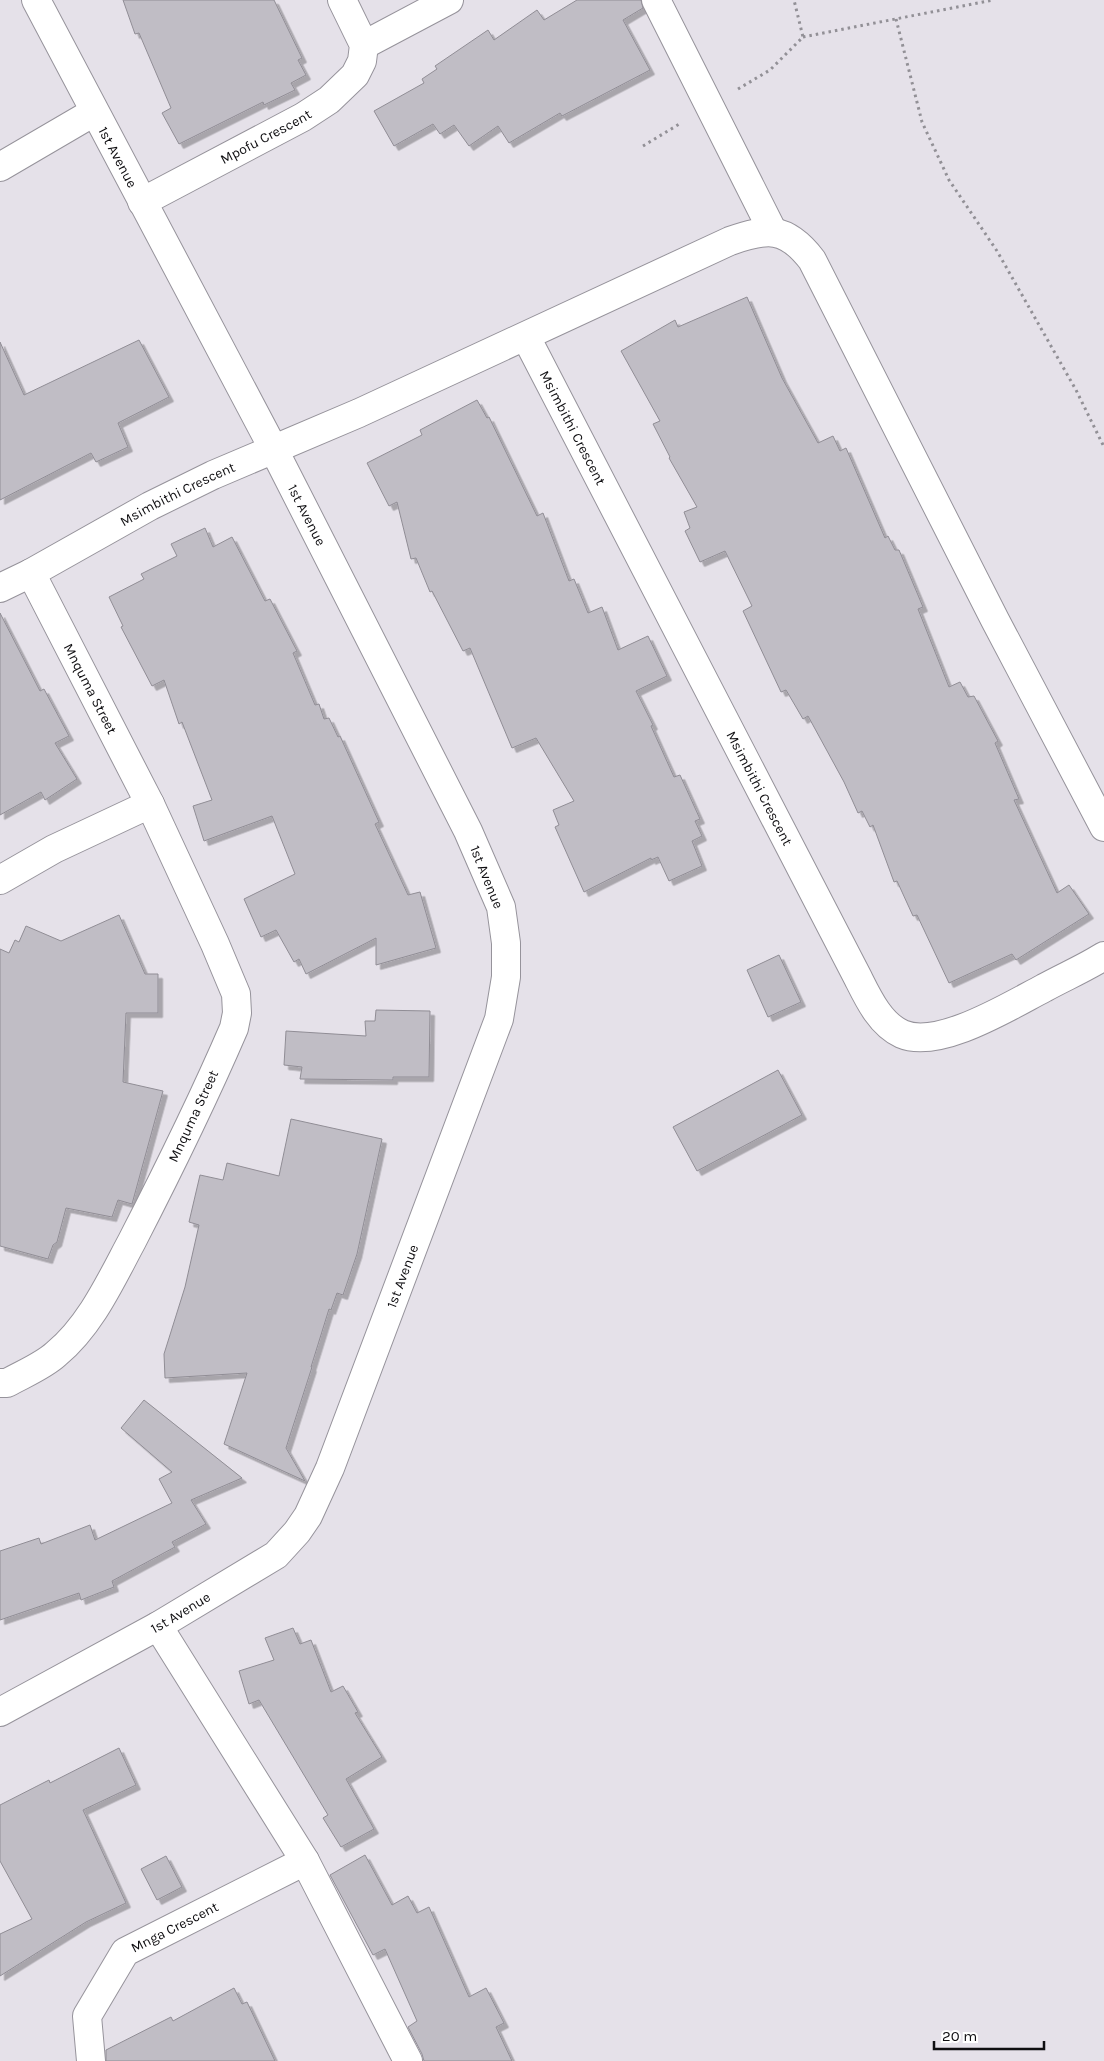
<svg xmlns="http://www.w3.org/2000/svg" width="1104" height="2061" viewBox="0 0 1104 2061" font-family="Karla,sans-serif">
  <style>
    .building { fill: #c0bdc5; stroke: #908d95; filter: url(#shadow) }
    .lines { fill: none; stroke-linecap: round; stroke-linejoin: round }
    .minor-casing { stroke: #96939b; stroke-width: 30 }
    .path { stroke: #929096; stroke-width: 3; stroke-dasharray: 2.5 4; stroke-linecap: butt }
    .minor { stroke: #fff; stroke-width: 28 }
    .labels { text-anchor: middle; stroke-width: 4; stroke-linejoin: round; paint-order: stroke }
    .street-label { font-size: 14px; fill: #0f0e11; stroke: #fff }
  </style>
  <defs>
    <filter id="shadow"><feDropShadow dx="4.5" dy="4.5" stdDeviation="0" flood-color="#0004"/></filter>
  </defs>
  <rect width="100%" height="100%" fill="#e5e1e9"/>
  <g class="building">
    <polygon points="123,0 274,0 302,58 298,60 306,75 291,83 295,90 264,105 263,102 179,144 162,113 171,108 139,33 135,34"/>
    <polygon points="577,0 641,0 643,8 623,20 650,70 562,116 560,113 509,143 498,126 469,146 454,125 440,134 433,124 394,146 374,111 424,83 422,79 437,69 435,66 488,30 494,40 537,10 544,20"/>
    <polygon points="747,297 782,378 818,443 833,436 840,451 846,448 885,538 888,536 895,550 899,550 923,607 918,609 949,687 960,682 968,697 974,696 998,741 995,743 1019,799 1014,800 1057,893 1069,885 1089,914 1016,960 1012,954 949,983 917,915 913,916 897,881 894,882 873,825 870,827 862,811 858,813 844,782 808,716 803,719 786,690 781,692 743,611 752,606 725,551 700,562 685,531 690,528 684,512 697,507 669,458 670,457 653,424 660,421 621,351 675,320 678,327"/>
    <polygon points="139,340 169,397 118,423 128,447 96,462 91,453 0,500 0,342 24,395"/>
    <polygon points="477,400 487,418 489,417 537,516 543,513 569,581 574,579 588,613 602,607 618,650 648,636 667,676 636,691 653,725 651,726 674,777 680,775 700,819 695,821 702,836 692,841 702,866 669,881 658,857 651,860 651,858 584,892 555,827 559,825 553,810 574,801 536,738 512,748 470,648 463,651 432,591 430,592 416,558 411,559 397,502 389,506 367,463 422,435 420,430"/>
    <polygon points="205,528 213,547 232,537 265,601 270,599 297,651 293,653 315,705 319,704 324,719 329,718 338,737 340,736 379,822 375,824 408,895 420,892 436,948 376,965 376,938 306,974 299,959 294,962 276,930 261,937 244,899 295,874 272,816 204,841 193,806 212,800 182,722 179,724 164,680 152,686 121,627 123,626 109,597 144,579 141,574 177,556 171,544"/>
    <polygon points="0,613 40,691 44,689 69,736 55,743 77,779 45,800 41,792 0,815"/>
    <polygon points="119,915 145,974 158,974 158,1013 126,1013 123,1082 163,1091 132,1204 118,1200 112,1217 66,1208 57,1242 53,1245 48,1259 0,1246 0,949 9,953 15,940 19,942 26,926 61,941"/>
    <polygon points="779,955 801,1002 768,1017 747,970"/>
    <polygon points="376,1010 430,1011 429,1077 393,1077 393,1080 300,1079 302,1067 284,1065 286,1031 366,1036 365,1021 375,1021"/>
    <polygon points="778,1070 802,1115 697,1171 673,1127"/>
    <polygon points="291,1119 382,1139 357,1254 343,1295 337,1293 331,1310 329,1309 311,1367 312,1367 286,1448 305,1481 224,1444 247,1373 165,1378 164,1354 185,1287 199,1225 189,1222 200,1175 223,1180 227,1163 279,1176"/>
    <polygon points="144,1400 242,1478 191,1500 206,1524 172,1542 175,1547 112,1581 114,1587 81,1600 79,1593 0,1620 0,1551 39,1538 41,1544 90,1525 95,1540 172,1503 159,1479 172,1472 121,1428"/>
    <polygon points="293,1628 300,1644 311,1640 331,1692 343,1686 358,1712 355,1713 382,1757 346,1779 374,1829 341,1847 323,1818 328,1815 259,1700 249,1704 239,1671 274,1660 265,1638"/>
    <polygon points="119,1748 136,1785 83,1810 126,1903 86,1922 0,1976 0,1934 32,1919 0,1861 0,1805 49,1780 50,1783"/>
    <polygon points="365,1855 392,1905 408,1896 417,1913 429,1907 469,1997 486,1988 504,2023 496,2027 512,2061 424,2061 422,2054 408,2027 417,2021 385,1949 373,1955 330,1875"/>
    <polygon points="166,1856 182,1887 157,1900 141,1869"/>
    <polygon points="234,1988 242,2004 247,2002 275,2061 106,2061 106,2050 171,2017 173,2021"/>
  </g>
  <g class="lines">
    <defs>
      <g id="minor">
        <polyline points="656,0 773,232"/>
        <polyline points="364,45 449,0"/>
        <polyline points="0,167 94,112"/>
        <path id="s1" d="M142 202 303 117 329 100 355 75 362 61 364 45 342 0"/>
        <path id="s2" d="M526 337 858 978C868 998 880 1024 902 1034 939 1050 1011 1005 1044 988 1064 977 1085 968 1104 956"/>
        <path id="s3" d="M31 573 150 804"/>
        <path id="s4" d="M0 588 31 573 150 506 213 475 359 413 730 241C767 228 786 226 812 260L995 620 1104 827"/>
        <path d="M0 880 54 849 150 804 215 944 236 994 237 1013 234 1028C203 1100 168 1171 132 1241 111 1280 91 1325 56 1354 43 1366 23 1374 7 1383H0"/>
        <polyline points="158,1626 305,1861 408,2061"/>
        <path id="s5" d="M0 1712 158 1626 276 1555 297 1532 308 1516 330 1468 499 1019 506 977V943L501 907 468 831 274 450 36 0"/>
        <path id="s6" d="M91 2061 87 2016 125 1952 305 1861"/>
      </g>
    </defs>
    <use href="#minor" class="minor-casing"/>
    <g class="path">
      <polyline points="896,19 922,122 949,180 997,251 1076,390 1104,447"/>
      <polyline points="803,37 993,0"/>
      <polyline points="738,89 770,70 803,37 794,0"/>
      <polyline points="643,146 681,123"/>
    </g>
    <use href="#minor" class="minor"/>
  </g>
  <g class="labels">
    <g class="street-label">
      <text dy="5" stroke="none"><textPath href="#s1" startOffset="140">Mpofu Crescent</textPath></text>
      <text transform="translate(118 157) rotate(62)" y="5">1st Avenue</text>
      <text dy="5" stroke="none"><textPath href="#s2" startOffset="102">Msimbithi Crescent</textPath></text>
      <text dy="5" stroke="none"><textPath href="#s4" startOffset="201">Msimbithi Crescent</textPath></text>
      <text transform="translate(307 515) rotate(63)" y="5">1st Avenue</text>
      <text dy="5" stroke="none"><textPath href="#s3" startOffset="130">Mnquma Street</textPath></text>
      <text dy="5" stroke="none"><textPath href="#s2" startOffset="508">Msimbithi Crescent</textPath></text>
      <text transform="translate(487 877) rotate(68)" y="5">1st Avenue</text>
      <text transform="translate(193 1116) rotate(-65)" y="5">Mnquma Street</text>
      <text dy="5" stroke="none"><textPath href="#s5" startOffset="626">1st Avenue</textPath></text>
      <text dy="5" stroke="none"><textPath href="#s5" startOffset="206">1st Avenue</textPath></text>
      <text dy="5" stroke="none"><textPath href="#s6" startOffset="175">Mnga Crescent</textPath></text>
    </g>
  </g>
  <path d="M934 2041v8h110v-8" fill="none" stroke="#0f0e11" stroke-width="2.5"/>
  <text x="942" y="2041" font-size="15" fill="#0f0e11" stroke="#ffffff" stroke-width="4" paint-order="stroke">20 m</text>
</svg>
